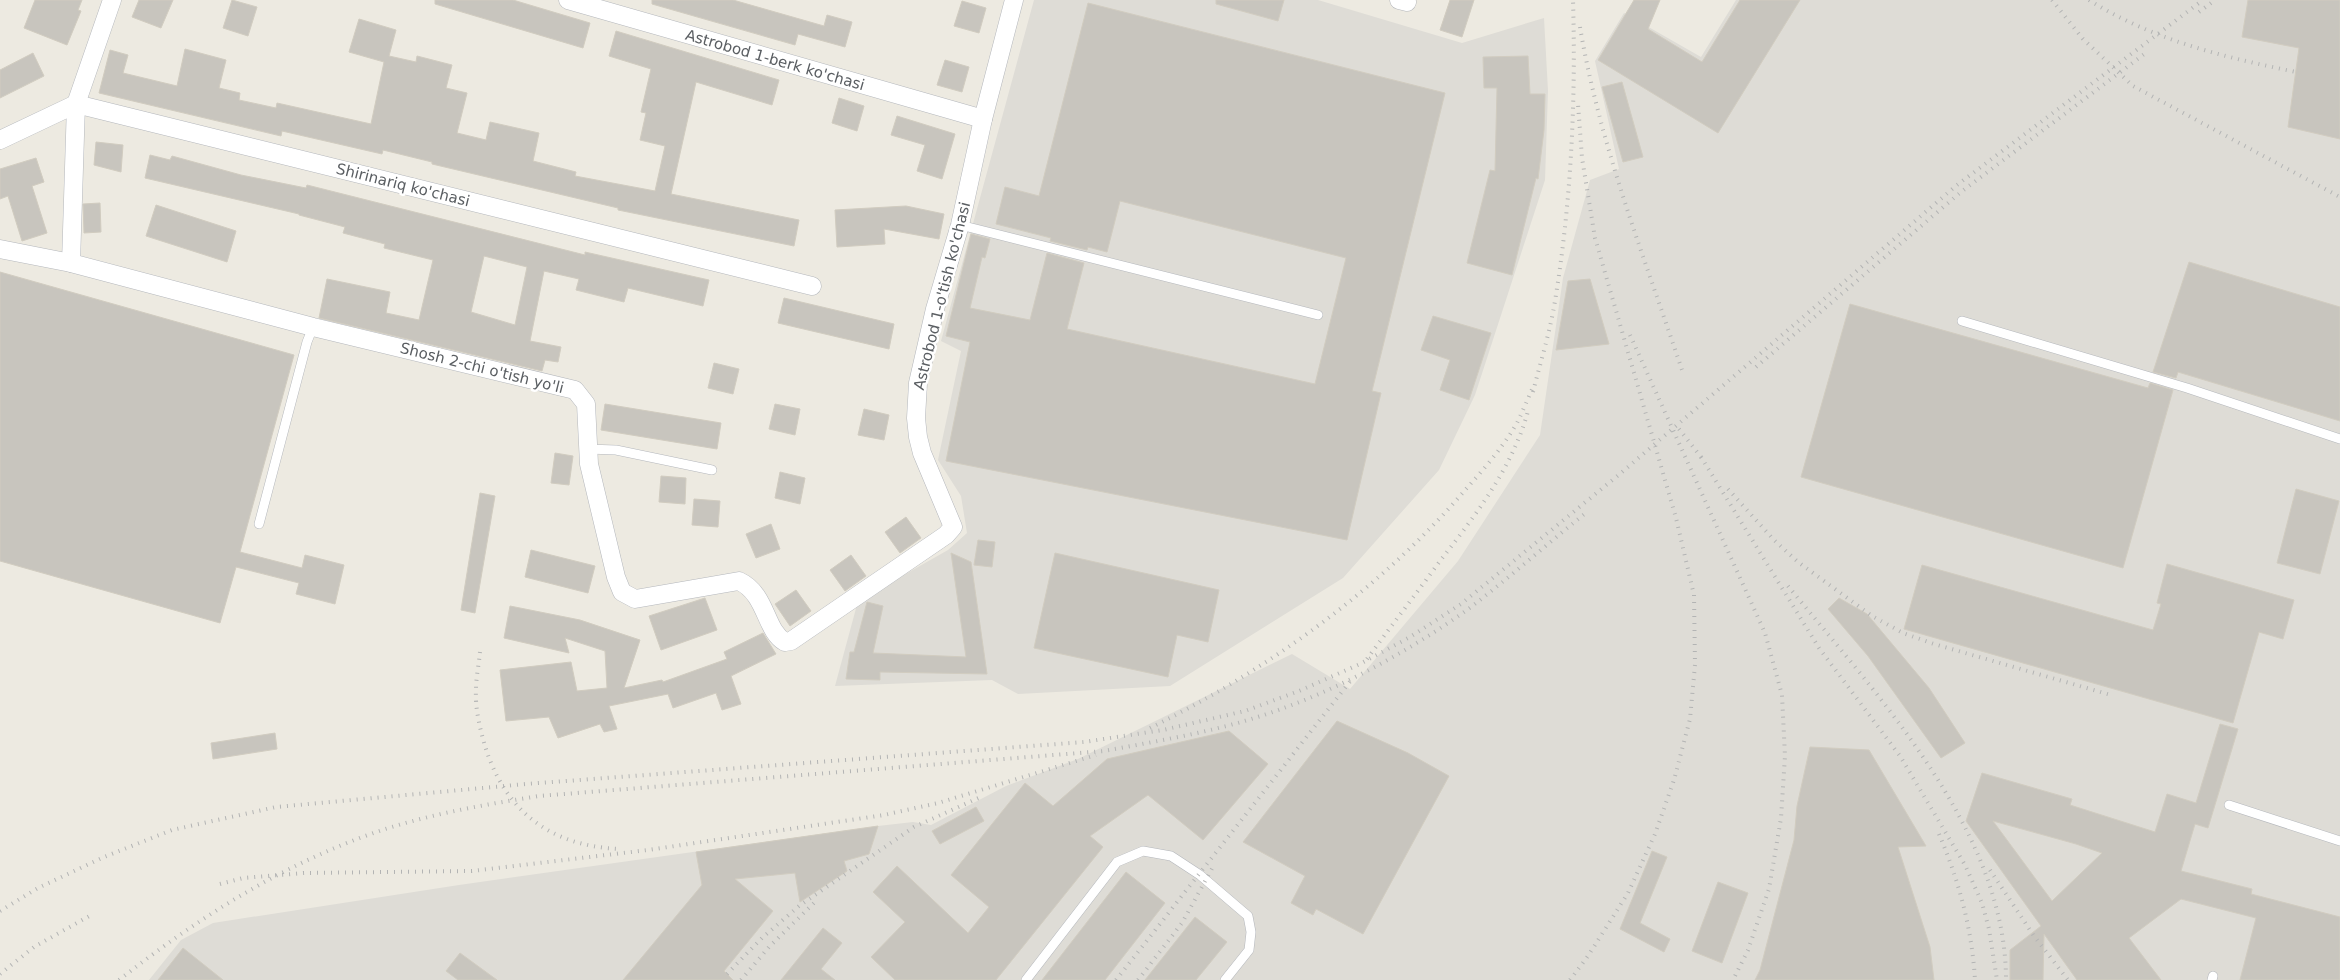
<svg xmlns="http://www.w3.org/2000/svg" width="2340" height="980" viewBox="0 0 2340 980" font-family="'DejaVu Sans',sans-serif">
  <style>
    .industrial { fill: #dedcd6 }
    .building { fill: #c8c5be; stroke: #d1ccc0; fill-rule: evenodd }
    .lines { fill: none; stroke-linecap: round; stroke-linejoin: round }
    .lane-casing { stroke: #b4b7bc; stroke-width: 10 }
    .street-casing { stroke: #b4b7bc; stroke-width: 19 }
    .lane { stroke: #fff; stroke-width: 9 }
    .street { stroke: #fff; stroke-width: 18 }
    .rail { stroke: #b3b4b4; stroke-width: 4; stroke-dasharray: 1 6; stroke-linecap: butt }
    .labels { text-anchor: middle; stroke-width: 5; stroke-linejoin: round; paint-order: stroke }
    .street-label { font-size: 15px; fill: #5a5e62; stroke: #fff }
  </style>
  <rect width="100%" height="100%" fill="#edeae1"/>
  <g class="industrial">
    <polygon points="1034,0 1318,0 1462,43 1544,18 1548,91 1545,180 1475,395 1439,470 1343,578 1170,686 1018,694 992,680 835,686 858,601 948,550 967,533 961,496 938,460 961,351 941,341"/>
    <polygon points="1736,0 2340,0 2340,980 149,980 181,940 213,923 459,885 878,826 913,822 931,825 1006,786 1078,759 1292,654 1350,689 1458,561 1540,435 1563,278 1590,180 1619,169 1595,61 1624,13 1701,57"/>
  </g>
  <g class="building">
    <polygon points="35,0 82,0 78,10 81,11 67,45 24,28"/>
    <polygon points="139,0 173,0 161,28 132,17"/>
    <polygon points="232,0 257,7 248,36 223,28"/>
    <polygon points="435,0 513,0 590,23 583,48 435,4"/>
    <polygon points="652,0 733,0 824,26 827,15 852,22 845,47 798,34 795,45 652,4"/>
    <polygon points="1216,0 1284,0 1278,21 1216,4"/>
    <polygon points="1450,0 1474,0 1462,37 1440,30"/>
    <polygon points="1634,0 1660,0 1648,29 1702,62 1740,0 1800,0 1718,133 1598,60"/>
    <polygon points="2248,0 2340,0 2340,139 2288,127 2299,48 2242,37"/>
    <polygon points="962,1 986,8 979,33 954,26"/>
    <polygon points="1088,3 1445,93 1372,391 1381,393 1347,540 946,461 970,342 946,336 971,234 990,239 985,258 982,257 970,308 1030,320 1047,253 1084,263 1067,329 1315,384 1346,258 1120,201 1107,252 1088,247 1087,250 1050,241 1051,238 996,224 1005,187 1039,196"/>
    <polygon points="359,19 396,30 389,56 416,62 417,56 452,65 446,88 467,93 457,133 486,140 490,122 539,133 533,161 576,172 575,176 655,191 665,146 640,140 646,113 641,112 651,69 609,56 616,31 779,80 772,105 696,82 671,194 799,220 794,246 618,210 618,208 432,164 432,162 383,150 382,154 282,131 281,136 99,93 110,50 128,55 123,73 177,86 185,49 226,60 219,88 240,93 239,100 276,108 277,103 371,124 384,62 349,52"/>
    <polygon points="33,53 44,76 0,98 0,70"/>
    <polygon points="1528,56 1530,94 1545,94 1544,130 1538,179 1536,178 1512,275 1467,263 1490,170 1495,171 1497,88 1484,88 1483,57"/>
    <polygon points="945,60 969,67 962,92 937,85"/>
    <polygon points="1622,82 1643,157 1623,162 1602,87"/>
    <polygon points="839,98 864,106 857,131 832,123"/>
    <polygon points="897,116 955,134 942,179 917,171 925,145 891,135"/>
    <polygon points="96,142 123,145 121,172 94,165"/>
    <path d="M150 155 170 160 172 156 241 175 306 188 307 185 585 255V252L709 280 703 306 628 288 624 302 576 290 579 279 544 271 530 341 561 347 558 362 545 360 542 371 319 318 327 279 390 292 386 313 419 320 433 260 384 248 385 244 343 233 345 227 299 215V214L145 178ZM484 256 527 267 515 325 471 312Z"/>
    <polygon points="36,158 44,182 32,186 47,233 22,241 8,196 0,199 0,169"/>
    <polygon points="100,203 101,232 84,233 83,204"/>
    <polygon points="156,205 236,231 227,262 146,236"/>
    <polygon points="906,206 944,214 939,239 884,229 885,244 837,247 835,210"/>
    <polygon points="2189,262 2340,307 2340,421 2178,372 2176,378 2153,372"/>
    <polygon points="0,272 294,355 240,552 302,568 305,555 344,565 335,604 296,594 299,583 236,567 220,623 0,561"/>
    <polygon points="1590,279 1609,344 1556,350 1568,281"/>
    <polygon points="784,298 894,324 889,349 778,323"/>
    <polygon points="1850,304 2148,388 2150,383 2173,390 2123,568 1801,477"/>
    <polygon points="1433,316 1491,333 1469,400 1440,390 1450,360 1421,350"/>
    <polygon points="714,363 739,369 733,394 708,388"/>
    <polygon points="605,404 721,423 717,449 601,430"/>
    <polygon points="775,404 800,409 795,435 769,429"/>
    <polygon points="864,409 889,415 884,440 858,435"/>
    <polygon points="555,453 573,456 569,485 551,483"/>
    <polygon points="780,472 805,478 800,504 775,498"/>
    <polygon points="661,476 686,478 685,504 659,502"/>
    <polygon points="2296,489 2339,501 2320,574 2277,563"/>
    <polygon points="480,493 495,496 475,613 461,610"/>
    <polygon points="694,499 720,501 718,527 692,525"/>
    <polygon points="906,517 921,538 900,553 885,532"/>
    <polygon points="771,524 780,549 756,558 746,534"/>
    <polygon points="978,540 995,542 992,567 974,565"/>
    <polygon points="531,550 595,566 588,593 525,577"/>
    <polygon points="951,553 971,562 987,674 880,672 880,680 846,679 850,652 854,652 867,602 883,606 873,653 966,657"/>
    <polygon points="1055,553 1219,590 1208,642 1177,635 1168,677 1034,648"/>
    <polygon points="851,555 866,576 845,591 830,570"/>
    <polygon points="2167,564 2294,600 2283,639 2259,632 2233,723 1904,629 1922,565 2153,630 2161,604 2157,603"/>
    <polygon points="796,590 811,611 790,626 775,604"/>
    <polygon points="705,598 717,630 661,650 649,616"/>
    <polygon points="1839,598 1867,614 1929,688 1965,743 1941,758 1868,656 1828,609"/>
    <polygon points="510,606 580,620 640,640 624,688 662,680 663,682 727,659 724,652 763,633 776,654 731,676 741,704 722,710 716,693 673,708 668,694 609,706 617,729 604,732 600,724 558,738 549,717 506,721 500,670 571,662 577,691 607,688 605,651 565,638 569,653 504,638"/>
    <polygon points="1337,721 1408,753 1449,776 1363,934 1316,909 1313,915 1291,903 1305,876 1243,842"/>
    <path d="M2220 724 2238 729 2208 828 2195 824 2181 871 2252 889 2251 894 2340 917V980H2240L2256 918 2181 899 2129 938 2161 980H2077L2044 934 2043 980H2010V950L2041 926 1966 821 1982 773 2072 799 2070 805 2155 832 2167 794 2196 803ZM1993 821 2076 844 2102 853 2052 901Z"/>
    <polygon points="1229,731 1268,764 1203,840 1148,795 1090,836 1103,847 996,980 895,980 871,957 905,922 873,892 897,866 968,933 989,907 951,875 1025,783 1053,806 1107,759"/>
    <polygon points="275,733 277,749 213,759 211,743"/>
    <polygon points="1810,747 1869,750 1926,846 1898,847 1930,947 1934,980 1755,980 1760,970 1794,840 1797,806"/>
    <polygon points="976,807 984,821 940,844 932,831"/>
    <polygon points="878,826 869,854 844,861 847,871 800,902 795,873 735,879 773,911 724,971 733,980 623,980 702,885 696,852"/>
    <polygon points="1652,851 1667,857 1640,923 1670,939 1664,952 1620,929"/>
    <polygon points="1126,872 1165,903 1105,980 1042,980"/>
    <polygon points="1718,882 1748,893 1722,963 1692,951"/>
    <polygon points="1195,917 1227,942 1196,980 1145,980"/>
    <polygon points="823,928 842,943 821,969 835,980 781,980"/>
    <polygon points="183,948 223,980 158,980"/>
    <polygon points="460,953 497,980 458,980 446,971"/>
  </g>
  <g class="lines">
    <defs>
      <g id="lane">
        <polyline points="960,225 1318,315"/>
        <polyline points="1962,321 2187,388 2340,439"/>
        <polyline points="587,449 616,450 712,470"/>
        <polyline points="259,524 307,342 313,327"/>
        <polyline points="2229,805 2340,841"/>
        <polyline points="1026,980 1117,862 1143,851 1171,856 1200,875 1248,916 1251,932 1249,950 1225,980"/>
        <polyline points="2212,980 2213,976"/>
      </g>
      <g id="street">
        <polyline points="568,0 983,119"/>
        <polyline points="1399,0 1407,2"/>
        <polyline points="0,140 76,104 812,286"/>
        <path d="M0 249 71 263 313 327 575 390 586 404 589 464 616 577 622 592 635 599 739 581C767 594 765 631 785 642L791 641 946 535 953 527 922 453 918 437 916 418 918 383 935 309 960 225 983 119 1014 0"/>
        <polyline points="71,263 76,104 112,0"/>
      </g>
    </defs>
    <use href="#lane" class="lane-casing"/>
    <use href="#street" class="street-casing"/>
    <use href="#lane" class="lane"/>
    <use href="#street" class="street"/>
    <g class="rail">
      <polyline points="2052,0 2083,39 2133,86 2340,197"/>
      <path d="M2089 0C2153 40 2223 57 2296 72"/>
      <polyline points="2199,12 2215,0"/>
      <path d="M1580 27C1600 146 1645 259 1683 373"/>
      <polyline points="1630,335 1765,633 1782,695 1785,756 1781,818 1769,889 1748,950 1733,980"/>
      <polyline points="1756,367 1961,192 2147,52"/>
      <path d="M1533 392C1540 364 1549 335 1554 307 1571 206 1576 102 1573 0"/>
      <polyline points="1679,429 1705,462"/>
      <polyline points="1701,457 1819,648 1900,756 1965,865 1982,903 1989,929 1997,980"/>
      <polyline points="1728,489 1774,540 1798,562 1872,616 1903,633 1934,644 2111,695"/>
      <path d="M1788 586C1877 695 2006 831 2006 980"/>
      <path d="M480 652C479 664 476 677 476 690 475 706 479 724 483 739 502 809 548 846 620 849"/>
      <path d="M1367 659C1391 626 1416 594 1440 561 1475 516 1513 467 1528 411"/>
      <path d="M1150 728C1266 671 1382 588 1466 489 1484 469 1503 447 1517 423 1523 411 1528 398 1534 385"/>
      <path d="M1939 834C1959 881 1972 929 1975 980"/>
      <polyline points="1990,870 2034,936 2068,980"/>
      <polyline points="220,884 243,878 304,873 472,871 648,850 884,815 938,803 1096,755"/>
      <polyline points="0,911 38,888 104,857 172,830 276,807 526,784 1084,742 1163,730 1245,711 1299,691 1360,664 1410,637 1461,604 1621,473 1957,185 2203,0"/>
      <polyline points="0,974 34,947 93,914"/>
      <polyline points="727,974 762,938 799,906 914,827 983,796"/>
      <path d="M119 980C192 923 265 875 352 841 412 817 476 806 539 796L1104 751C1152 742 1201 734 1248 720 1325 697 1402 656 1467 610 1508 579 1547 544 1587 512"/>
      <polyline points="741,980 769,947 817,900"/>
      <polyline points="1116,980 1352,679"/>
      <polyline points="1138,980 1182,923 1214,865"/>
      <polyline points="1570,980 1588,956 1628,893 1655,834 1674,780 1690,719 1695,665 1694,595 1676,518 1595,238 1582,158 1578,104"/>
    </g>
  </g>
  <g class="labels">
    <g class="street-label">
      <text transform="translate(775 60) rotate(16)" y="5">Astrobod 1-berk ko'chasi</text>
      <text transform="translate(403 185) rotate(14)" y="5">Shirinariq ko'chasi</text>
      <text transform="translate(942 296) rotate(-76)" y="5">Astrobod 1-o'tish ko'chasi</text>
      <text transform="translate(482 368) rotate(14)" y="5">Shosh 2-chi o'tish yo'li</text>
    </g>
  </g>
</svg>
